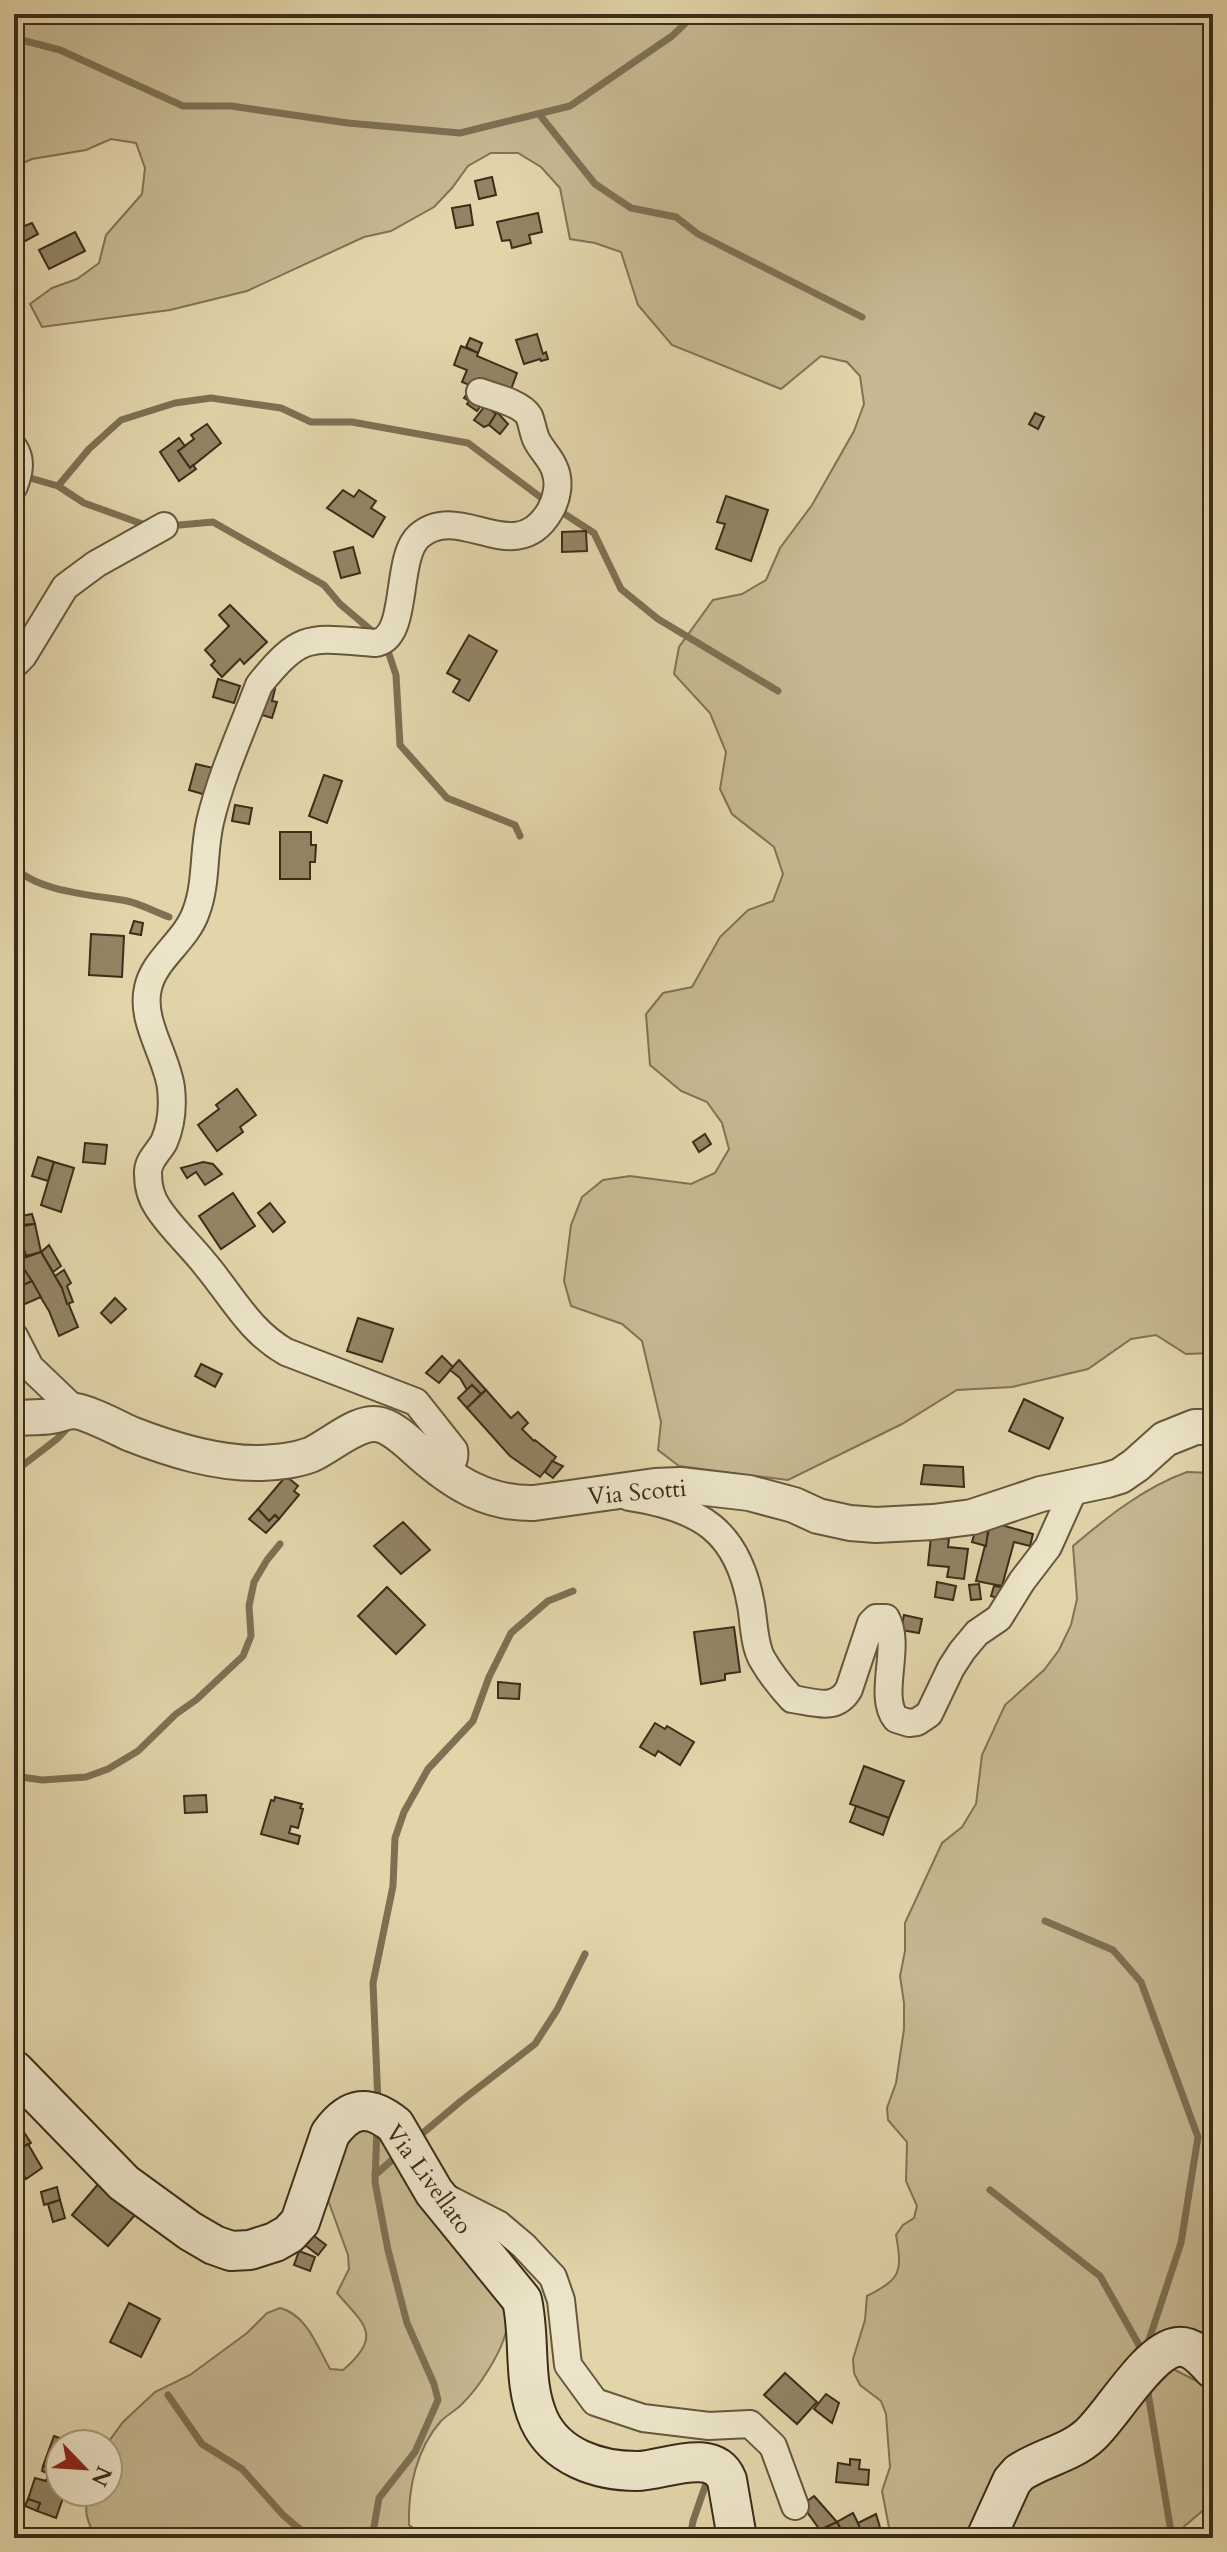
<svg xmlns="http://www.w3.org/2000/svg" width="1227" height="2552" viewBox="0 0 1227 2552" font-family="Cardo,serif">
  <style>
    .green { fill: #c6b891; stroke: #817255; stroke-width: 2 }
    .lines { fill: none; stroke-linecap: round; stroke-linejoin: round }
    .stream { stroke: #7e7053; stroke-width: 7 }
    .building { fill: #928464; stroke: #3c2d19; stroke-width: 2 }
    .minor-casing { stroke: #66573d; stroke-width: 30 }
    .tertiary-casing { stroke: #66573d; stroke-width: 38 }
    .secondary-casing { stroke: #3c2d19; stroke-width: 42 }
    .minor { stroke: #ece4c8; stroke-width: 26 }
    .tertiary { stroke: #ece4c8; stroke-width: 34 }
    .secondary { stroke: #ece4c8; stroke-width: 38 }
    .labels { text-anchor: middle; stroke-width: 8; stroke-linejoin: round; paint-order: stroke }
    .street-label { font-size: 24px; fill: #3c2d19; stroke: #ece4c8 }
  </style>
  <rect width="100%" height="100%" fill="#e2d5aa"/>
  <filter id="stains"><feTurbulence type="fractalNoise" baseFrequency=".0025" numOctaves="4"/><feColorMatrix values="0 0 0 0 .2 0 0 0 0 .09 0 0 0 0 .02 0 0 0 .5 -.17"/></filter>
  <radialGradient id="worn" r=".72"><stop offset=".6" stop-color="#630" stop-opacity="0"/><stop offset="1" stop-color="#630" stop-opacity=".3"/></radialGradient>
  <g class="green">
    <polygon points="14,14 1213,14 1213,1353 1186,1354 1156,1335 1131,1339 1088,1369 1012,1387 957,1390 902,1424 788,1480 679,1466 658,1450 661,1422 642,1341 622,1324 571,1306 564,1281 571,1225 582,1197 603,1180 630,1176 691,1184 715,1173 729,1149 722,1123 707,1102 681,1091 650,1065 646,1014 663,993 692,987 720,937 748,910 773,901 783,874 774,847 732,814 720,789 726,752 710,713 674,674 679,647 713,600 742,594 766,580 780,548 812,505 854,431 864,404 860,376 847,362 821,356 781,389 672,345 638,305 621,252 595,243 570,239 560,188 541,167 518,153 491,153 468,166 452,188 434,207 391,231 364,237 247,291 170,310 42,327 30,304 52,288 77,279 99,263 106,235 142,194 145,168 136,143 111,139 86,150 32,159 14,167"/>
    <path d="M1187 1472 1213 1473V2354L1172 2332 1158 2333 1146 2341 1136 2349 1072 2430 975 2538H891L882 2491 890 2467 886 2414 881 2401 860 2385 854 2373 853 2359 865 2320 867 2296C900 2279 903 2273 896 2235L903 2225 914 2218 917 2206 906 2181 907 2142 888 2120 887 2108 896 2083 904 2029V2003L900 1976 905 1951V1923L942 1843 962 1827 976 1804 982 1755 1005 1705 1044 1670 1059 1650 1071 1625 1077 1599 1073 1546C1107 1517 1145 1487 1187 1472Z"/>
    <path d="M359 2129 372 2130 392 2147 507 2301C507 2309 508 2318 507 2326 504 2350 478 2389 461 2405 455 2411 447 2415 441 2421 416 2449 408 2489 409 2525L427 2538H96C87 2521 83 2511 89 2492H108L107 2444 123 2422 155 2392 190 2375 247 2333 267 2313 280 2308C307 2315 317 2346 330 2369L343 2370C383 2336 365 2325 337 2293L349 2269 348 2255 324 2189 348 2138Z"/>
    <polygon points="1171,2368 1207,2386 1213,2392 1213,2502 1181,2529 1177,2538 998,2538 1017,2494"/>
    <polygon points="637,2529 663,2538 610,2538 611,2537"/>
  </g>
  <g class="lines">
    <g class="stream">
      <polyline points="14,38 60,50 183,106 231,106 348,123 460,133 570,106 672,36 695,14"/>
      <polyline points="539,114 595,184 631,208 676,217 698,234 862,317"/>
      <polyline points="23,476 58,486 84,503 148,526"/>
      <polyline points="58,486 89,449 121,420 175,403 211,398 281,408 311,422 352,422 468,443 547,502"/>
      <polyline points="557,509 594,533 621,589 658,619 778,691"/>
      <polyline points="168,526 213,522 324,585 340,604 378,636"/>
      <polyline points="386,645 396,675 400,745 447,798 515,825 520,836"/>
      <path d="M14 866C35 892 96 895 127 901 141 904 155 912 169 917"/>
      <polyline points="14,1472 57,1439 71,1424"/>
      <polyline points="14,1776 42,1780 86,1777 108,1769 138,1751 176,1714 196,1700 243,1656 251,1636 249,1606 254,1582 267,1560 280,1544"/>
      <polyline points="1045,1921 1113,1950 1141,1982 1198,2137 1181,2243 1147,2346"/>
      <polyline points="378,2103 373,1983 393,1886 395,1838 404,1812 428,1769 473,1721 489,1677 511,1633 548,1601 573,1591"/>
      <polyline points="417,2138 461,2101 535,2044 557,2010 585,1954"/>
      <polyline points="375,2175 399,2154"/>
      <polyline points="990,2190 1100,2276 1139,2345 1141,2355"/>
      <polyline points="1147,2387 1172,2538"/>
      <polyline points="168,2395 202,2444 242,2469 283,2515 302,2531 327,2538"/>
      <polyline points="372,2538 379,2498 415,2452 438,2400 434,2384 407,2323 388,2250 375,2182 377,2127"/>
      <polyline points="690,2538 693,2521 708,2478"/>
    </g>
  </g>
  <g class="building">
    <polygon points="492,177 496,195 479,199 475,181"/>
    <polygon points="470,205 473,225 456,228 452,208"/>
    <polygon points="538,213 542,232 529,235 531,243 512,248 510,240 502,241 497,222"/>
    <polygon points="32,223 38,234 14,247 14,230"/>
    <polygon points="75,232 85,251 49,269 39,250"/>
    <polygon points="537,334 543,354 546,352 548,359 541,361 540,359 524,364 516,340"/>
    <polygon points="470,338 482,343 478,353 466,347"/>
    <polygon points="461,346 478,353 477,356 517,373 510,392 493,395 462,382 467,370 454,365"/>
    <polygon points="469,391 484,401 477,411 467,404 469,401 464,398"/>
    <polygon points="485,406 496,414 489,425 484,427 474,420"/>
    <polygon points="497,412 508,424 500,434 489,425"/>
    <polygon points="1035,413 1044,417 1038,429 1029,424"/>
    <polygon points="207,424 221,443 190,468 178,451 194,439 191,435"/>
    <polygon points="179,438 185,446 178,451 190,468 193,465 196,469 179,481 160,452"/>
    <polygon points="343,490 354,497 359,490 376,501 371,508 385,517 373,537 327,508"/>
    <polygon points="726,496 768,510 751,561 716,549 725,524 717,522"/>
    <polygon points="586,531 587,551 562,552 562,532"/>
    <polygon points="353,547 360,573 341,578 334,552"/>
    <polygon points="230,605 267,642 244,664 240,659 222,677 211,665 215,661 205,650 229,626 219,615"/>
    <polygon points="14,610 22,613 14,630"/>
    <polygon points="469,635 497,651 469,701 453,692 460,680 447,673"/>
    <polygon points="218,679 240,686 234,703 213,697"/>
    <polygon points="263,686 275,689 272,701 277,702 272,718 256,713"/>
    <polygon points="196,764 213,768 206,795 189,790"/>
    <polygon points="324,775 342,781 327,823 309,816"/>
    <polygon points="235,805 252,808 249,824 232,821"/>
    <polygon points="280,832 311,832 311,845 316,845 315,862 310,862 310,879 280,879"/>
    <polygon points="134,921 143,923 141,935 130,933"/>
    <polygon points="91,934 124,936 122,977 89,975"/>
    <polygon points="237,1089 256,1115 240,1127 243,1132 217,1151 198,1125 219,1109 216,1105"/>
    <polygon points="705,1134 711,1144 699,1152 693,1142"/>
    <polygon points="85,1143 107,1145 105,1164 83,1162"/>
    <polygon points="14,1144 24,1148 19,1161 14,1159"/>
    <polygon points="38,1157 54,1162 48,1181 32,1176"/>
    <polygon points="54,1162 74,1168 61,1212 41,1205"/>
    <polygon points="203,1162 213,1164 222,1174 205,1185 196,1172 187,1178 181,1168"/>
    <polygon points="14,1168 24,1171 16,1191 14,1190"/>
    <polygon points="233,1193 255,1226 221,1249 199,1216"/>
    <polygon points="270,1203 285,1222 273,1232 258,1213"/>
    <polygon points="32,1214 35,1224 20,1225 17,1217"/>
    <polygon points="35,1224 41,1252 26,1256 17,1227"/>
    <polygon points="49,1245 61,1266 53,1272 41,1252"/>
    <polygon points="41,1252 62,1288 78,1327 59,1336 49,1311 18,1260"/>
    <polygon points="18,1260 32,1281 14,1290 14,1262"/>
    <polygon points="64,1270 71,1283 67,1286 73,1302 67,1304 62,1288 55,1276"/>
    <polygon points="32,1281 41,1297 25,1304 17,1288"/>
    <polygon points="115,1298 126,1309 111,1323 101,1313"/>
    <polygon points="358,1318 393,1329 382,1362 347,1351"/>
    <polygon points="442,1356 453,1367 439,1383 426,1373"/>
    <polygon points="459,1360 486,1390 481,1394 472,1385 467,1390 460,1378 450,1370"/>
    <polygon points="201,1364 222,1374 215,1387 195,1376"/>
    <polygon points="472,1385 481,1394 467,1408 458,1398"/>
    <polygon points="486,1390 511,1418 518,1412 528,1423 522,1429 534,1441 535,1440 556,1457 540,1477 510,1456 467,1408"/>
    <polygon points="1024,1399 1063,1418 1049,1449 1009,1431"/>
    <polygon points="552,1461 563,1466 553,1478 545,1472"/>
    <polygon points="924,1465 963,1467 964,1487 921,1484"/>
    <polygon points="286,1476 298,1486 294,1491 299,1495 279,1519 275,1515 269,1521 258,1509"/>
    <polygon points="258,1509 269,1521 275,1515 279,1519 266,1533 249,1519"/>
    <polygon points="403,1522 430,1550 401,1574 374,1546"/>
    <polygon points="991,1522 1033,1534 1030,1546 1014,1542 1002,1586 976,1581"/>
    <polygon points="976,1528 988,1531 986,1546 972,1542"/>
    <polygon points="931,1537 949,1539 948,1547 968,1549 964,1579 947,1577 949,1567 928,1565"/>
    <polygon points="937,1582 956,1586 953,1600 935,1597"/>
    <polygon points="979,1584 981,1599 971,1600 969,1585"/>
    <polygon points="994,1586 1008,1588 1004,1600 991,1596"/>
    <polygon points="387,1587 425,1625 396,1654 358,1616"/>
    <polygon points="904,1615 922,1619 919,1633 901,1630"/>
    <polygon points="734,1627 740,1672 725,1674 725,1680 701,1684 694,1632"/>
    <polygon points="498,1682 520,1684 519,1699 498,1698"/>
    <polygon points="655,1723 665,1729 667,1726 694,1742 680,1765 658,1751 655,1756 640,1747"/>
    <polygon points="864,1766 904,1781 889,1818 850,1804"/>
    <polygon points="206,1795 207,1812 185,1813 184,1796"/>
    <polygon points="275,1797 302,1804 300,1808 303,1809 298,1828 291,1826 289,1833 300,1836 298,1844 261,1834 271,1800 274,1801"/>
    <polygon points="856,1806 889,1818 883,1835 850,1822"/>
    <polygon points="14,2117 31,2143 14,2153"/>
    <polygon points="28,2144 42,2168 26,2179 14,2159 14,2153"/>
    <polygon points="105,2176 141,2208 108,2246 72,2215"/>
    <polygon points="57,2187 60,2200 44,2205 41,2192"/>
    <polygon points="60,2200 65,2218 53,2222 48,2204"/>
    <polygon points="313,2235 326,2245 318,2255 305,2245"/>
    <polygon points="299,2251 315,2257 310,2271 294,2265"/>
    <polygon points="129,2303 160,2319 141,2357 110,2342"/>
    <polygon points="785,2373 817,2402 797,2424 764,2395"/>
    <polygon points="826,2394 839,2403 832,2423 814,2409"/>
    <polygon points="54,2436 75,2444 60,2444 60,2472 43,2466"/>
    <polygon points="850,2459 860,2460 859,2469 869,2470 868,2485 836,2482 838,2463 850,2465"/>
    <polygon points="43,2466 60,2472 60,2492 65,2492 56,2518 37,2511 40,2503 28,2499 35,2478 46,2481 49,2474 42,2471"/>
    <polygon points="814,2496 837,2522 820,2530 802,2505"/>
    <polygon points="28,2499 40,2503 37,2511 25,2506"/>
    <polygon points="853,2513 858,2523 864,2538 845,2538 837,2522"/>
    <polygon points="876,2514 883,2537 864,2538 858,2523"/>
    <polygon points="837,2522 845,2538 824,2538 820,2530"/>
    <polygon points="810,2529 814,2538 797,2538 796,2536"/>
  </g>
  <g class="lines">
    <defs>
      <g id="minor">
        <path d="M14 448C22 460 19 473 14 486"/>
        <polyline points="14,665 23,656 65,587 96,564 164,526"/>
        <polyline points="14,1336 30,1367 76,1411"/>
        <path d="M440 1471C450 1468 456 1461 454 1450L416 1402 286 1352C249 1331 232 1296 205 1264 190 1245 171 1228 158 1208 151 1198 148 1185 148 1174 147 1161 158 1153 164 1142 171 1126 173 1106 171 1088 167 1056 140 1021 148 988 154 959 186 941 196 912 207 883 203 852 210 822 221 775 242 730 259 685 302 631 311 638 375 643 410 639 394 558 419 536 460 500 515 571 550 511 557 499 560 483 555 470 551 458 541 450 536 439 533 432 532 423 529 416 521 403 494 397 480 392"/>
        <path d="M629 1497C700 1508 738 1530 751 1605 754 1622 754 1645 762 1659 770 1673 781 1687 792 1699 814 1702 836 1712 849 1689L871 1623 876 1618H886C902 1647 877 1695 896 1719L909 1723 917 1722 929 1714 951 1668 962 1651 977 1633 999 1618 1022 1581 1048 1547 1075 1487"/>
        <polyline points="445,2197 498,2224 524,2246 553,2277 561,2300 568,2365 595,2402 643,2418 709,2426 750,2424 773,2446 795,2506"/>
      </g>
      <path id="tertiary" d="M14 1418C26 1417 39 1418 51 1416 58 1415 67 1411 75 1411 87 1412 118 1428 131 1434 172 1450 217 1464 261 1463 278 1462 294 1461 310 1455 330 1447 359 1418 381 1425 395 1429 409 1443 420 1453 454 1483 487 1504 534 1503L655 1486 680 1485 749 1493 794 1505 818 1516 850 1523 876 1525 933 1522 972 1517 1041 1494 1107 1480 1120 1476 1136 1465 1165 1439 1195 1427H1213"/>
      <g id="secondary">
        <path d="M14 2070 124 2183 190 2231 214 2245 231 2251 250 2250 275 2242 289 2234 300 2222 330 2134C350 2106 369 2104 395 2125L434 2192 522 2300C531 2340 522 2382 539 2420 556 2457 598 2471 637 2471 663 2471 713 2446 727 2480L737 2538"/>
        <path d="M986 2538 1012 2481 1019 2473C1041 2458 1071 2453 1090 2435 1112 2415 1148 2351 1177 2347 1192 2345 1204 2359 1213 2369"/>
      </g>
    </defs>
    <use href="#minor" class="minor-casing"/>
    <use href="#tertiary" class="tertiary-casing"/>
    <use href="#secondary" class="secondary-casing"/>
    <use href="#minor" class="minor"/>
    <use href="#tertiary" class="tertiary"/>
    <use href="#secondary" class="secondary"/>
  </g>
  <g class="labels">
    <g class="street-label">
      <text transform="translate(637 1492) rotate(-5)" y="8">Via Scotti</text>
      <text transform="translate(429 2179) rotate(54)" y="8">Via Livellato</text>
    </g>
  </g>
  <rect width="1227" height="2552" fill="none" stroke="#e2d5aa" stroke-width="48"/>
  <rect x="16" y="16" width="1195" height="2520" fill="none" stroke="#3c2d19" stroke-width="4"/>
  <rect x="24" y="24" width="1179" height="2504" fill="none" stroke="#3c2d19" stroke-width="2"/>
  <g transform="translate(84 2468) rotate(115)"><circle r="38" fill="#ece4c8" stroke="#a69b82" stroke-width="2"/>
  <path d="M0-6L14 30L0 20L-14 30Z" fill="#8f2418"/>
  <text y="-12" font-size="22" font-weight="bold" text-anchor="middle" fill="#3c2d19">N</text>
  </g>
  <rect width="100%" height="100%" filter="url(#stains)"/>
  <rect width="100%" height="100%" fill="url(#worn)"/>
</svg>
